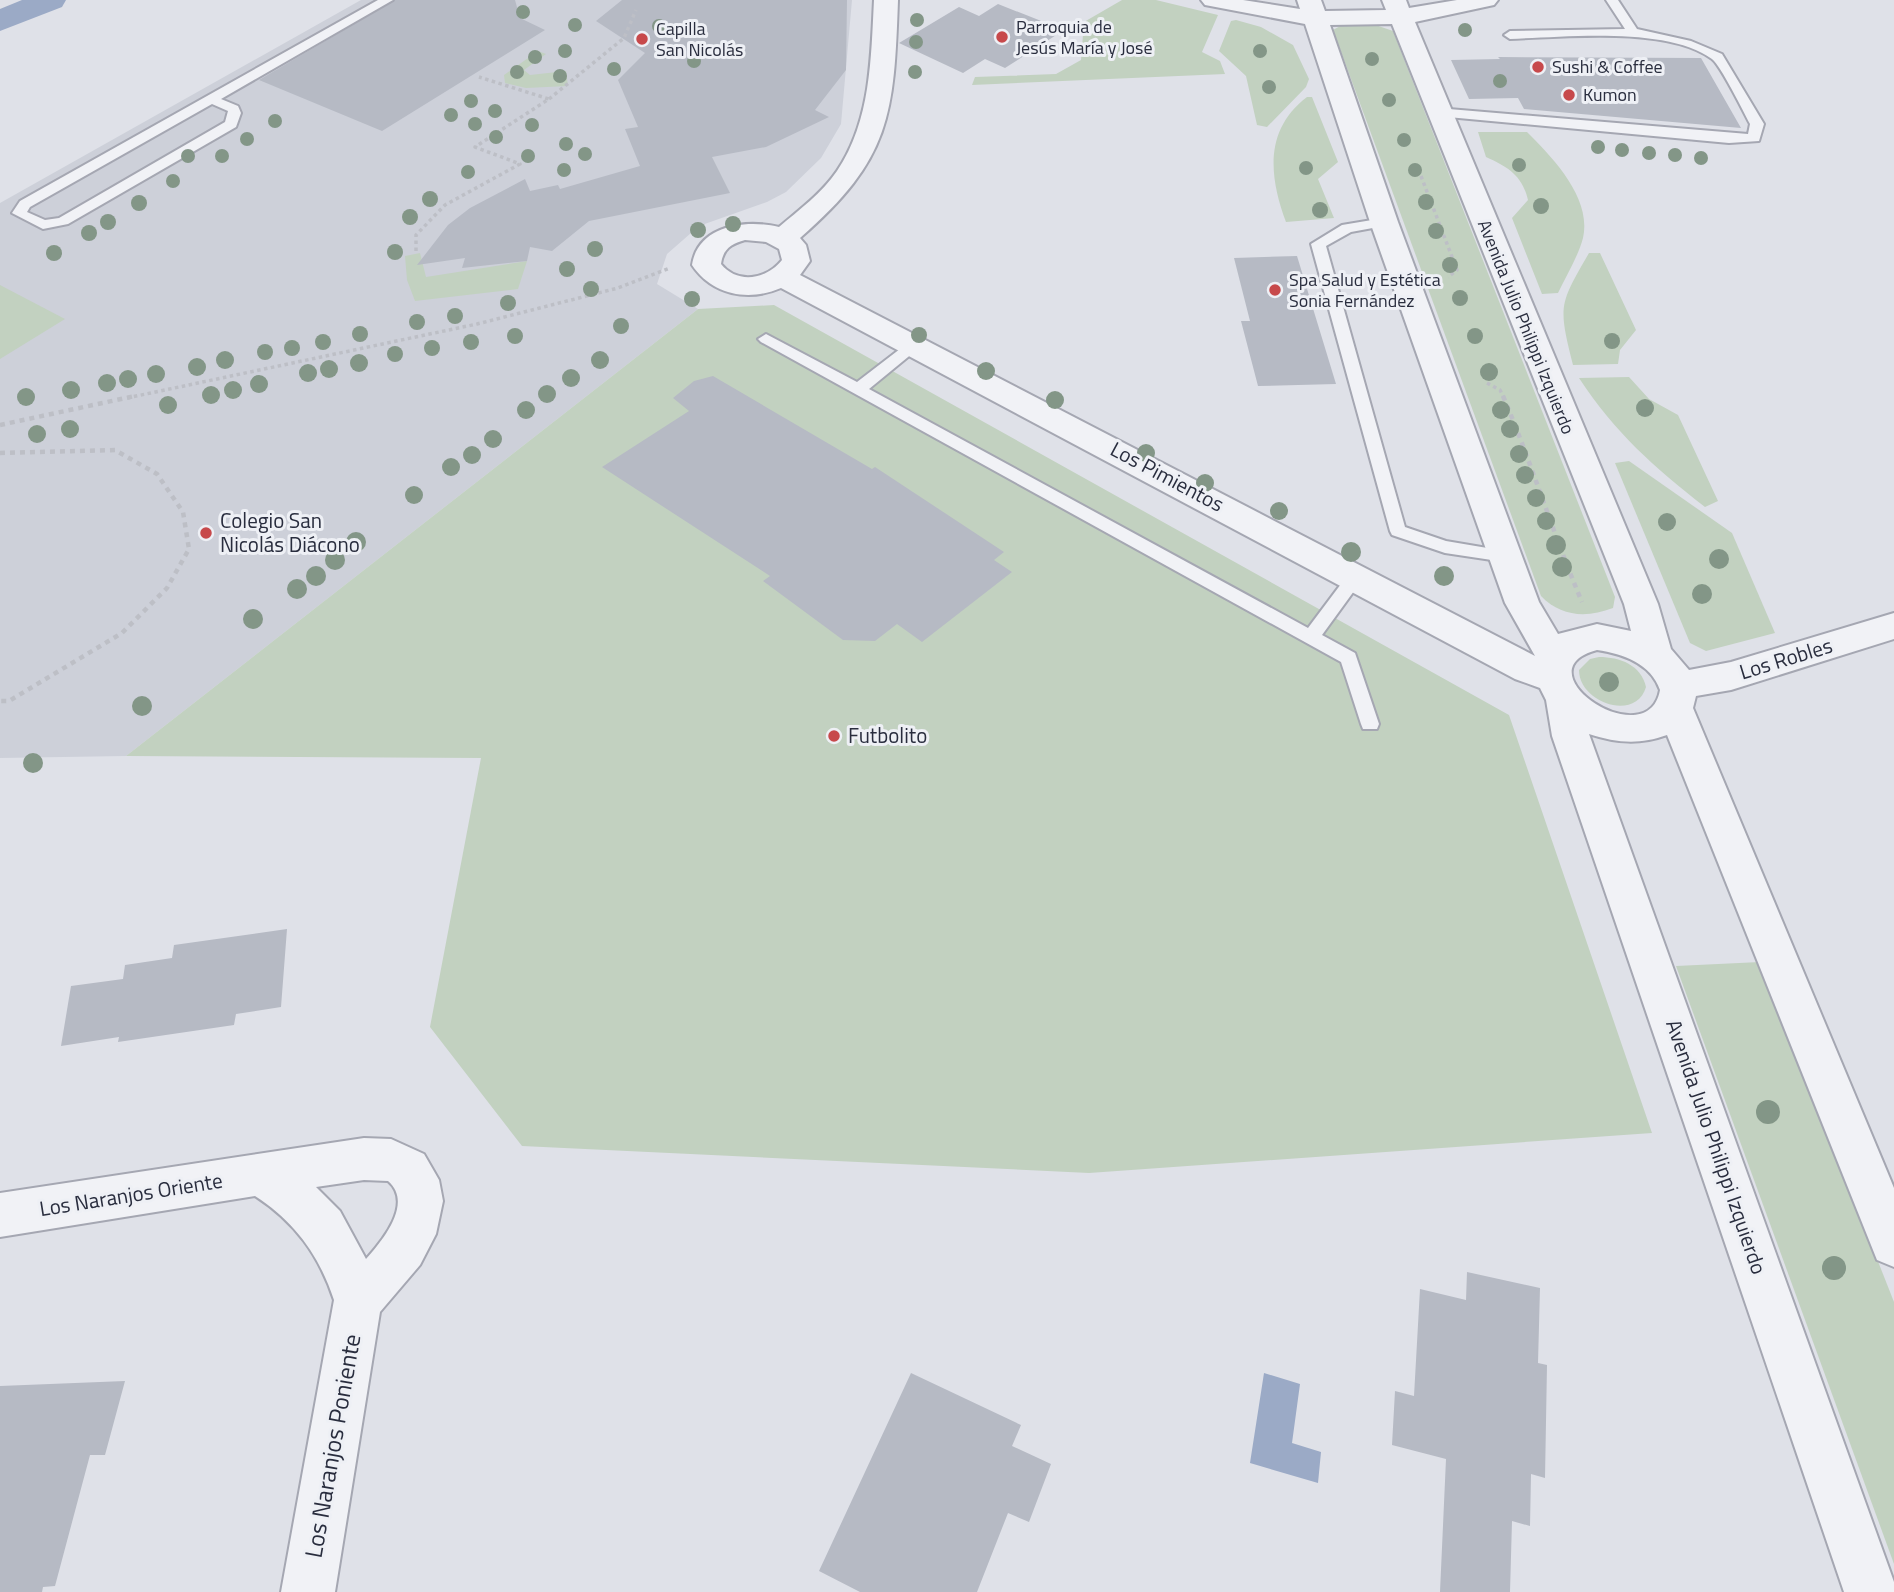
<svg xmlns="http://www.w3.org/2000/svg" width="1894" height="1592" viewBox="0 0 1894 1592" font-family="'Titillium Web',sans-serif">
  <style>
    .built { fill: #cdd0d9 }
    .green { fill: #c2d1c0 }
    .water { fill: #9baac6 }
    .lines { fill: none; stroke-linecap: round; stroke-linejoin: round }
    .canal { fill: #9baac6; fill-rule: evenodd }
    .building { fill: #b6bac4 }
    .lane-casing { stroke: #a5a7b2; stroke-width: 4 }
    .street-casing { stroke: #a5a7b2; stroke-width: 4 }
    .path-far1 { stroke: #bdbfc6; stroke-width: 3.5; stroke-dasharray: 3.5 3.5; stroke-linecap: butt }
    .path { stroke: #bdbfc6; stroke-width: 4.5; stroke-dasharray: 5 5; stroke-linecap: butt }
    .lane { fill: #f1f2f6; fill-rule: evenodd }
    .street { fill: #f1f2f6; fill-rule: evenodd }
    .tree { fill: #839687 }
    .poi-dot { fill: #c7494b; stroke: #eef0f5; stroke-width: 2.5 }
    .labels { text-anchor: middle; stroke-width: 6; stroke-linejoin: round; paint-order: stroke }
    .far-poi-label { font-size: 18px; fill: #292d3e; stroke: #eef0f5; text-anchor: start }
    .far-street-label { font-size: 18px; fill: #292d3e; stroke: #eef0f5 }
    .street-label { font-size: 21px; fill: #292d3e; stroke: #eef0f5 }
    .poi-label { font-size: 21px; fill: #292d3e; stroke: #eef0f5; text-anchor: start }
    .near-street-label { font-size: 24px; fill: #292d3e; stroke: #eef0f5 }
  </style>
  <rect width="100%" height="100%" fill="#dfe1e8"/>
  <polygon class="built" points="361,0 852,0 841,124 821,158 786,192 767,202 699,226 667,254 657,284 698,309 126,756 0,758 0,203"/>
  <g class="green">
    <polygon points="1122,0 1156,0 1218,15 1202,52 1220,61 1225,74 972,85 975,77 1056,74 1081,60 1084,22"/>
    <polygon points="1236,20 1261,27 1293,45 1309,79 1306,87 1267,127 1257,125 1246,76 1219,51 1231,21"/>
    <path d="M1367 22 1393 31 1615 597 1613 608C1587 618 1561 617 1541 596L1333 30 1344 24Z"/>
    <polygon points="538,51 546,54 524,70 530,75 566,71 568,86 526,88 505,83 504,75"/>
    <path d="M1307 97H1312L1338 162 1318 179 1334 218 1286 222C1269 176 1264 130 1307 97Z"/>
    <path d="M1478 132H1527C1553 158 1592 198 1583 238 1578 257 1566 276 1558 293L1542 294 1512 218 1528 200C1522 175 1508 167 1486 157Z"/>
    <polygon points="420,253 426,277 527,261 518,289 415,301 407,280 405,256"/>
    <path d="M1589 253H1600L1636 330 1620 350 1618 364 1573 365C1558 305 1559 305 1589 253Z"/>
    <polygon points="0,285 65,319 0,359"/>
    <polygon points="774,305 1509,715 1652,1133 1089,1173 522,1146 430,1027 481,758 126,756 698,309"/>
    <path d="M1629 377 1649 399 1678 415 1718 501 1705 507C1653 466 1616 434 1579 378Z"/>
    <polygon points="1629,461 1732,533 1775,633 1706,651 1690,643 1615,463"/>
    <path d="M1599 657C1620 657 1641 665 1646 687 1636 722 1579 703 1579 670L1590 659Z"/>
    <polygon points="1760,962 1894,1302 1894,1564 1676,966"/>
  </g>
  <polygon class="water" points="1264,1373 1300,1384 1292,1443 1321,1452 1318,1483 1250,1463"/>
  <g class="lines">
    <polygon class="canal" points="22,0 66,0 62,7 0,31 0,9"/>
  </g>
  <g class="building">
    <polygon points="395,0 515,0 520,18 545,30 382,131 259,80"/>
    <polygon points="622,0 847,0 846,70 815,110 829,117 766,147 712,157 730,193 589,221 552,251 530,247 527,261 462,268 465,258 417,265 448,225 470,208 525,179 530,191 558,185 560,189 640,166 625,129 638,127 618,80 645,53 596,21"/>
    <polygon points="998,4 1064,30 1005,68 985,59 963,73 899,43 959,7 979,16"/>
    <polygon points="1498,57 1701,58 1741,128 1524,109 1518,98 1469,99 1451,60 1500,59"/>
    <polygon points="1297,256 1336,384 1258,386 1241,321 1250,321 1234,258"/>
    <polygon points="713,376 872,469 875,467 1004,552 994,560 1012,572 922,642 897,624 875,641 843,640 763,581 770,576 602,467 689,411 673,398 694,381"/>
    <polygon points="287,929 281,1007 236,1014 234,1025 118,1042 119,1037 61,1046 71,986 123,979 125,965 172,958 174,945"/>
    <polygon points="1467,1272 1540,1288 1538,1363 1547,1365 1545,1478 1531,1474 1530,1526 1512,1521 1510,1592 1440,1592 1446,1459 1392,1445 1395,1391 1414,1396 1420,1289 1466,1300"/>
    <polygon points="911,1373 1021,1425 1012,1446 1051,1464 1029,1522 1008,1513 977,1592 860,1592 819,1571"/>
    <polygon points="125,1381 105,1455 90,1455 55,1586 43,1587 42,1592 0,1592 0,1386"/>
  </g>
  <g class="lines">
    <defs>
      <g id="lane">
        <path d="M378 0H393L221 99 238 106 241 113 236 127 68 224 43 229 12 213 20 201ZM212 104 228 111 225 122 59 218 45 220 27 212 30 207Z"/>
        <path d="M1606 0H1618L1637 29 1691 41 1722 54 1764 124 1759 141 1729 143 1437 116 1431 112 1437 108 1748 134 1750 124C1743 111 1721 66 1712 59 1668 26 1563 37 1510 39L1504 35 1510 31 1625 29Z"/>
        <polygon points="1384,218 1391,222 1389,225 1351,232 1326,246 1405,527 1446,541 1511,552 1514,556 1511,560 1505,562 1445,553 1392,535 1390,531 1311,244 1342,225"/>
        <polygon points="766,334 857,382 909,342 919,342 919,348 869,389 1308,628 1350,572 1362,572 1365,576 1362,580 1322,635 1355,653 1379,724 1377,729 1363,729 1361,724 1341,662 761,342 758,339"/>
      </g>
      <g id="street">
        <path d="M874 0H898C894 115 891 159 800 238L806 245 810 261 800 275 1535 656 1505 603 1370 222 1305 24 1205 5 1201 0H1243L1300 9 1297 0H1321L1325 11 1386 10 1382 0H1406L1409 8 1457 0H1498L1494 5 1415 22 1658 604 1671 649 1689 670 1731 662 1894 613V639L1731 690 1696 696 1693 708 1894 1188V1267L1877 1260 1667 735C1639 745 1617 743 1589 734L1894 1582V1592H1844L1552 736 1546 700 1540 688 1515 679 781 288C748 302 712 295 692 265 698 225 746 219 779 227 799 210 822 193 837 171 871 121 871 58 874 0ZM1392 24 1624 604 1631 631 1597 624 1558 634 1539 602 1398 222 1330 25ZM745 240 766 242 779 249 782 260C766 280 737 284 721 264 723 249 731 244 745 240ZM1597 650C1624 654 1651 664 1660 690 1648 757 1518 671 1597 650Z"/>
        <path d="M364 1138 391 1139 424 1154 439 1180 443 1201 436 1234 420 1265 380 1312 335 1592H281L334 1300C319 1255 295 1222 255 1196L0 1237V1193ZM364 1180 388 1181C414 1203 382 1241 366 1259L340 1211 316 1187Z"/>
      </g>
    </defs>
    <use href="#lane" class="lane-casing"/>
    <use href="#street" class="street-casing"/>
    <g class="path-far1">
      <polyline points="549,99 624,38 636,10"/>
      <polyline points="1421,176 1457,270 1448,277"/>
      <polyline points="416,251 416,235 445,205 520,164 475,147 549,99 479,77"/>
      <polyline points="1487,383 1500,390 1504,398"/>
      <polyline points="127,398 477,324 618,288 670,268"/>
    </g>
    <g class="path">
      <path d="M1503 396C1532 464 1553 534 1582 602"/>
      <polyline points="0,425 135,396"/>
      <polyline points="0,453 115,450 157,474 183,512 189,549 167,588 122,633 9,701 0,701"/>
    </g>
    <use href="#lane" class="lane"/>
    <use href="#street" class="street"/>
  </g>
  <g class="tree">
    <circle cx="523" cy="12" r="7"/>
    <circle cx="917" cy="20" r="7"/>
    <circle cx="575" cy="25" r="7"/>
    <circle cx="659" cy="26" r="7"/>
    <circle cx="1465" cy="30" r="7"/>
    <circle cx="916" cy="42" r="7"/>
    <circle cx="565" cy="51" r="7"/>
    <circle cx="1260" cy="51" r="7"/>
    <circle cx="535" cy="57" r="7"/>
    <circle cx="1372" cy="59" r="7"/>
    <circle cx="694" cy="61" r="7"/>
    <circle cx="614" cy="69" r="7"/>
    <circle cx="517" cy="72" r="7"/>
    <circle cx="915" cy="72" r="7"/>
    <circle cx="560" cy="76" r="7"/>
    <circle cx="1500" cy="81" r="7"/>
    <circle cx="1269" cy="87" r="7"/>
    <circle cx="1389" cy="100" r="7"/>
    <circle cx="471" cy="101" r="7"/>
    <circle cx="495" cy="111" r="7"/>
    <circle cx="451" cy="115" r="7"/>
    <circle cx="275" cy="121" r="7"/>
    <circle cx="475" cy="124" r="7"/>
    <circle cx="532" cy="125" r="7"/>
    <circle cx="496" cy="137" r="7"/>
    <circle cx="247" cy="139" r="7"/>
    <circle cx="1404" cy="140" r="7"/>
    <circle cx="566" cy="144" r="7"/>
    <circle cx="1598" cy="147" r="7"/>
    <circle cx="1622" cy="150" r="7"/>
    <circle cx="1649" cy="153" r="7"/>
    <circle cx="585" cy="154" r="7"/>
    <circle cx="1675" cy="155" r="7"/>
    <circle cx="188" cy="156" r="7"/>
    <circle cx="222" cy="156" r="7"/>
    <circle cx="528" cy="156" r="7"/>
    <circle cx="1701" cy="158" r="7"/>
    <circle cx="1519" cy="165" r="7"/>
    <circle cx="1306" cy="168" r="7"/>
    <circle cx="564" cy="170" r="7"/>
    <circle cx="1415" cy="170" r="7"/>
    <circle cx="468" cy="172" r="7"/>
    <circle cx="173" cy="181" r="7"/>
    <circle cx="430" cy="199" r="8"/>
    <circle cx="1426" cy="202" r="8"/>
    <circle cx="139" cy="203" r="8"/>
    <circle cx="1541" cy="206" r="8"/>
    <circle cx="1320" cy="210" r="8"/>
    <circle cx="410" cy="217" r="8"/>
    <circle cx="108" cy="222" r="8"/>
    <circle cx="733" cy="224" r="8"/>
    <circle cx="698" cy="230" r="8"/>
    <circle cx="1436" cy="231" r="8"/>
    <circle cx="89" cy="233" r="8"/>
    <circle cx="595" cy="249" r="8"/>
    <circle cx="395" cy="252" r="8"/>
    <circle cx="54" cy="253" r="8"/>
    <circle cx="1450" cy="265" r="8"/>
    <circle cx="567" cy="269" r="8"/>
    <circle cx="591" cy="289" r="8"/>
    <circle cx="1460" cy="298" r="8"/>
    <circle cx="692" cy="299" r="8"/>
    <circle cx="508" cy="303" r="8"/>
    <circle cx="455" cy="316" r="8"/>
    <circle cx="417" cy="322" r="8"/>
    <circle cx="621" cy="326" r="8"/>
    <circle cx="360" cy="334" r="8"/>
    <circle cx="919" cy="335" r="8"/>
    <circle cx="515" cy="336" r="8"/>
    <circle cx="1475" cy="336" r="8"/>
    <circle cx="1612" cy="341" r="8"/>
    <circle cx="323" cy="342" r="8"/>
    <circle cx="471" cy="342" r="8"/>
    <circle cx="292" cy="348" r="8"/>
    <circle cx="432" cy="348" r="8"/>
    <circle cx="265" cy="352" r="8"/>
    <circle cx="395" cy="354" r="8"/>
    <circle cx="225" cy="360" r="9"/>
    <circle cx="600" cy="360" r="9"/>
    <circle cx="359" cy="363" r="9"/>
    <circle cx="197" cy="367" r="9"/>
    <circle cx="329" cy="369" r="9"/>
    <circle cx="986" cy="371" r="9"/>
    <circle cx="1489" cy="372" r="9"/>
    <circle cx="308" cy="373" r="9"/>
    <circle cx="156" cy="374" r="9"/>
    <circle cx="571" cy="378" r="9"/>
    <circle cx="128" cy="379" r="9"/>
    <circle cx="107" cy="383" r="9"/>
    <circle cx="259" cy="384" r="9"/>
    <circle cx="71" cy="390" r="9"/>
    <circle cx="233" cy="390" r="9"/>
    <circle cx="547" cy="394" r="9"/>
    <circle cx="211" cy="395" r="9"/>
    <circle cx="26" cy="397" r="9"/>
    <circle cx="1055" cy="400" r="9"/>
    <circle cx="168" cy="405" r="9"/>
    <circle cx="1645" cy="408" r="9"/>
    <circle cx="526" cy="410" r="9"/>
    <circle cx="1501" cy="410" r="9"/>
    <circle cx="70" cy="429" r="9"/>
    <circle cx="1510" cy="429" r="9"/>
    <circle cx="37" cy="434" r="9"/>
    <circle cx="493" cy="439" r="9"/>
    <circle cx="1146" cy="453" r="9"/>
    <circle cx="1519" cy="454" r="9"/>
    <circle cx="472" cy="455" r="9"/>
    <circle cx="451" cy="467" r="9"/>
    <circle cx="1525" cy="475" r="9"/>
    <circle cx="1205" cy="483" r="9"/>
    <circle cx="414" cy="495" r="9"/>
    <circle cx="1536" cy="498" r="9"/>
    <circle cx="1279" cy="511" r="9"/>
    <circle cx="1546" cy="521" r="9"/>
    <circle cx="1667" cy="522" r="9"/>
    <circle cx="356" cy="542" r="10"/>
    <circle cx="1556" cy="545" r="10"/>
    <circle cx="1351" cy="552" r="10"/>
    <circle cx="1719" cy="559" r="10"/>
    <circle cx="335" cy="560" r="10"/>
    <circle cx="1562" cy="567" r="10"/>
    <circle cx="316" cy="576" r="10"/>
    <circle cx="1444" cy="576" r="10"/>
    <circle cx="297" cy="589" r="10"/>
    <circle cx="1702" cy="594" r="10"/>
    <circle cx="253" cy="619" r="10"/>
    <circle cx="1609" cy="682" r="10"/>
    <circle cx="142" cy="706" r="10"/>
    <circle cx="33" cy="763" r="10"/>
    <circle cx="1768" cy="1112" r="12"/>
    <circle cx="1834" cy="1268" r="12"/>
  </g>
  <g class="poi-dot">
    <circle cx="1002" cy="37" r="7"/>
    <circle cx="642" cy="39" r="7"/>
    <circle cx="1538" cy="67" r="7"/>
    <circle cx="1569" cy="95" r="7"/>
    <circle cx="1275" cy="290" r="7"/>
    <circle cx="206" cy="533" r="7"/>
    <circle cx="834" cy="736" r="7"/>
  </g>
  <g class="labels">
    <g class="far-poi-label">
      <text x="1016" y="33">Parroquia de<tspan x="1016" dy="21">Jesús María y José</tspan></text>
      <text x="656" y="35">Capilla<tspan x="656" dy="21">San Nicolás</tspan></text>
      <text x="1552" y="73">Sushi &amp; Coffee</text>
      <text x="1583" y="101">Kumon</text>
      <text x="1289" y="286">Spa Salud y Estética<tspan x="1289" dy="21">Sonia Fernández</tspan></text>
    </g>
    <g class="far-street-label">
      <text transform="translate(1526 327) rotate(68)" y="6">Avenida Julio Philippi Izquierdo</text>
    </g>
    <g class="street-label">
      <text transform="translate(1167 477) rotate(28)" y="7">Los Pimientos</text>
      <text transform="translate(1786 659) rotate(-17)" y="7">Los Robles</text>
      <text transform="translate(1716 1147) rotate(71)" y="7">Avenida Julio Philippi Izquierdo</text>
      <text transform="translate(131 1195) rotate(-9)" y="7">Los Naranjos Oriente</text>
    </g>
    <g class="poi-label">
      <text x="220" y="528">Colegio San<tspan x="220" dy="24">Nicolás Diácono</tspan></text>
      <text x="848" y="743">Futbolito</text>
    </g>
    <g class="near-street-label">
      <text transform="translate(333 1446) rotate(-80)" y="8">Los Naranjos Poniente</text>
    </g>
  </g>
</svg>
